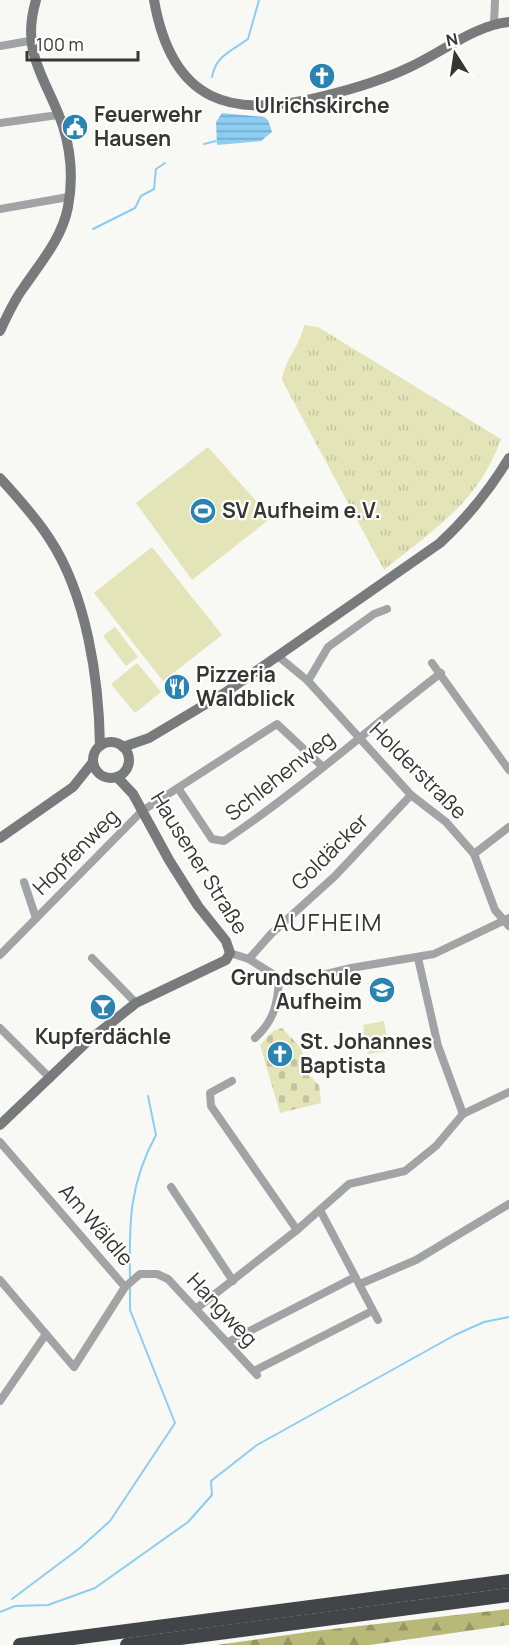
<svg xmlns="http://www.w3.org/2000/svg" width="509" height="1645" viewBox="0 0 509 1645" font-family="Manrope,sans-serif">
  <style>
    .grass { fill: url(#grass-tufts) }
    .forest { fill: url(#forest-firs) }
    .cemetery { fill: url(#cemetery-stones) }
    .park { fill: #e4e4b9 }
    .water { fill: url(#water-rules) }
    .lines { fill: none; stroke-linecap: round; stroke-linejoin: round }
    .stream { stroke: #8ccdf3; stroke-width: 2 }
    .street { stroke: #a1a3a4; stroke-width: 8 }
    .secondary { stroke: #787a7b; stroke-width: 10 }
    .highway { stroke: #424547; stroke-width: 14 }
    .labels { text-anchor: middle; stroke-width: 4.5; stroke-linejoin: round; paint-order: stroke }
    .poi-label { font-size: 21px; font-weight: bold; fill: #363635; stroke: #fffffe; text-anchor: start }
    .street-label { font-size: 21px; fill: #363635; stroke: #fffffe }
    .quarter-label { font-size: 24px; letter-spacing: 1.5px; fill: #363635; stroke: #fffffe }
  </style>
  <defs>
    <pattern id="grass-tufts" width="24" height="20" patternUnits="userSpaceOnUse" patternTransform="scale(1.5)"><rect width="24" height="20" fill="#e4e4b9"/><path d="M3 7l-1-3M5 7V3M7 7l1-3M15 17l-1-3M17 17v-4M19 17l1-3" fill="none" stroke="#c4c4a0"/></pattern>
    <pattern id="forest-firs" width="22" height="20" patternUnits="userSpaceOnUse" patternTransform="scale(1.5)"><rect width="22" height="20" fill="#b8b878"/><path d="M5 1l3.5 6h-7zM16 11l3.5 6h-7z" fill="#969663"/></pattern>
    <pattern id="cemetery-stones" width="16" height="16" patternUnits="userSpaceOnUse" patternTransform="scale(1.5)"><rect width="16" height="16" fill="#e4e4b9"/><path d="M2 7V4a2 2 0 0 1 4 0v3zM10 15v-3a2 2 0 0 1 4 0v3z" fill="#c4c4a0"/></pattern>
    <pattern id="water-rules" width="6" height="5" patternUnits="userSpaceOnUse" patternTransform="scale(1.5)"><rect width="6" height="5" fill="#8ccdf3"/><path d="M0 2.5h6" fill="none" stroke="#73a7c6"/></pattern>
  </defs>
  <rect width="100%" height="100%" fill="#f8f8f4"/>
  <path class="grass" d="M304 325 318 327 501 439C479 502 433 530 384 570L282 380C284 360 301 345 304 325Z"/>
  <polygon class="forest" points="509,1609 509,1625 369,1645 217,1645 315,1631"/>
  <polygon class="cemetery" points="282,1028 301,1048 309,1075 319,1085 321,1103 280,1113 260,1045 273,1031"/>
  <g class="park">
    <polygon points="208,447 271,518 192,580 136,503"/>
    <polygon points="152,547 222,635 163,681 94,593"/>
    <polygon points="115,627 138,657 126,666 103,636"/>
    <polygon points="137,663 161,692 135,713 111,684"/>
    <polygon points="384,1021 389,1051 368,1054 363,1025"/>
  </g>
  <polygon class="water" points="222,113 264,117 268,120 272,132 261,141 217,145 216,122"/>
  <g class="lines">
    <g class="stream">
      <path d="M212 77C216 55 232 51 248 39L259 0"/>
      <polyline points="204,144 216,141"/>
      <polyline points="93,229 135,208 141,196 154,189 156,169 165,163"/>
      <path d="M130 1279C129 1224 129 1184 156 1135L148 1096"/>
      <polyline points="12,1599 80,1548 110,1521 175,1423 130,1310 130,1287"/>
      <polyline points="0,1612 15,1606 48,1605 95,1588 188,1522 212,1495 211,1481 257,1445 455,1335 484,1322 509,1317"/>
    </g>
    <g class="street">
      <polyline points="494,25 495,0"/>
      <polyline points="0,46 29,41"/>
      <polyline points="0,123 58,115"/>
      <polyline points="0,209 68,197"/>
      <polyline points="279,657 308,681 411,795 446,822 474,854 495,910 509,926"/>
      <polyline points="432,663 509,770"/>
      <polyline points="308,681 328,647 374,614 387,609"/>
      <path d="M178 788 212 839 224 841C300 790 368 729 441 673"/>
      <polyline points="474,854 509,827"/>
      <polyline points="24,882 36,918"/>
      <polyline points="230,953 249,959 279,978 302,980 351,968 434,954 509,918"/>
      <polyline points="0,955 142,811 277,724 323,767"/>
      <polyline points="92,958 136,1003"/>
      <polyline points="418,958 438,1046 463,1114"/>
      <polyline points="249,959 271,934 335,876 411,795"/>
      <polyline points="0,1028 49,1077"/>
      <path d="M255 1038C274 1021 278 1003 279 978"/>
      <polyline points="232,1081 210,1093 211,1106 297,1230"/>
      <polyline points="0,1142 125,1287 74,1367 0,1280"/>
      <polyline points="171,1187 233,1281"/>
      <polyline points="320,1210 378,1320"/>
      <polyline points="360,1284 416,1260 509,1204"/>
      <polyline points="125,1287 140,1274 157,1274 168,1279 257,1375"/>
      <polyline points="197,1308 297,1230 349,1184 405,1171 436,1146 463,1114 509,1092"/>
      <polyline points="228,1342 355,1277"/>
      <polyline points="254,1371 372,1311"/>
      <polyline points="0,1401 46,1334"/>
    </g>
    <g class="secondary">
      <path d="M154 0C172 103 231 120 324 96 353 89 383 80 410 67 441 53 475 25 509 22"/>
      <path d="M0 331C7 316 14 300 24 287 41 262 62 238 68 207 73 181 71 152 63 126 46 77 20 54 36 0"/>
      <path d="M0 478C17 497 35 516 49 538 87 595 99 680 100 746"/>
      <circle cx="111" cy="760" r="18"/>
      <path d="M123 747 149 738 226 692 440 543C468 517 489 491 509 458"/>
      <polyline points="0,838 73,787 93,762"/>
      <polyline points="0,1125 87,1042 136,1003 226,960 230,953 226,941 198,906 169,860 133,794 117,777"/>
    </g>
    <g class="highway">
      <polyline points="20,1645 509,1581"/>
      <polyline points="127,1645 509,1595"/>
    </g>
  </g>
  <defs>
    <symbol id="church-disc" viewBox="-11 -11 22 22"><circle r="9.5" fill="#2984b1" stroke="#fffffe"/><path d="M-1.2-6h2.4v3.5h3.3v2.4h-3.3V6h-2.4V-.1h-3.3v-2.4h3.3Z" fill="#fff"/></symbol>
    <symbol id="civic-disc" viewBox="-11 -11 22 22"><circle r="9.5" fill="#2984b1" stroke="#fffffe"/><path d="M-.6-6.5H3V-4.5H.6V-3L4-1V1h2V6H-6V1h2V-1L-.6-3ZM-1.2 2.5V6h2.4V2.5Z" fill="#fff"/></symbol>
    <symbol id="stadium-disc" viewBox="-11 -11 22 22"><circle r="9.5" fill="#2984b1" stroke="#fffffe"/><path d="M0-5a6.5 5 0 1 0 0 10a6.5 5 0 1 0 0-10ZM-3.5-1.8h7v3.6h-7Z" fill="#fff"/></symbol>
    <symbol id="restaurant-disc" viewBox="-11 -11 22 22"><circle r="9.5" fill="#2984b1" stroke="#fffffe"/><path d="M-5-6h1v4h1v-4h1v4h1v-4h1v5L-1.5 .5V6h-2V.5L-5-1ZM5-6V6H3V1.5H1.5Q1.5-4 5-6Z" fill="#fff"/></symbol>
    <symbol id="school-disc" viewBox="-11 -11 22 22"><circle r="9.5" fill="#2984b1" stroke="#fffffe"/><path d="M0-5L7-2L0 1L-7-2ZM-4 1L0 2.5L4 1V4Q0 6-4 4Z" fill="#fff"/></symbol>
    <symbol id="bar-disc" viewBox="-11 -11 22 22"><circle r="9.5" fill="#2984b1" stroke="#fffffe"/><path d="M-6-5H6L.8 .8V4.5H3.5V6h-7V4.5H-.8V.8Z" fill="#fff"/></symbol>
  </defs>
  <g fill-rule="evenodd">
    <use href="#church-disc" x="307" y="61" width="30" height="30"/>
    <use href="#civic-disc" x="60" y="112" width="30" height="30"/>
    <use href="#stadium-disc" x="188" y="496" width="30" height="30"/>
    <use href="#restaurant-disc" x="162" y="672" width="30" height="30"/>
    <use href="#school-disc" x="367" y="975" width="30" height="30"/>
    <use href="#bar-disc" x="88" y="992" width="30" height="30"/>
    <use href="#church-disc" x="265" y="1039" width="30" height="30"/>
  </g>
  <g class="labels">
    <g class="poi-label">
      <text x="322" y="113" text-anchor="middle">Ulrichskirche</text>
      <text x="94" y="122">Feuerwehr<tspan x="94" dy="24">Hausen</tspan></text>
      <text x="222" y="518">SV Aufheim e.V.</text>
      <text x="196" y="682">Pizzeria<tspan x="196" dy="24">Waldblick</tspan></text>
      <text x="362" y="985" text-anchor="end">Grundschule<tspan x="362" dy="24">Aufheim</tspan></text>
      <text x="103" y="1044" text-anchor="middle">Kupferdächle</text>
      <text x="300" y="1049">St. Johannes<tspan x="300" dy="24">Baptista</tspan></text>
    </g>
    <g class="street-label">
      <text transform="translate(418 771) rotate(45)" y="7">Holderstraße</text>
      <text transform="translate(280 776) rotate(-38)" y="7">Schlehenweg</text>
      <text transform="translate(76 852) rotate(-45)" y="7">Hopfenweg</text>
      <text transform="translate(330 852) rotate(-45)" y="7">Goldäcker</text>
      <text transform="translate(199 863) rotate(58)" y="7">Hausener Straße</text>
      <text transform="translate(96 1225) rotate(49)" y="7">Am Wäldle</text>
      <text transform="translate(222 1310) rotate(47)" y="7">Hangweg</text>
    </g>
    <g class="quarter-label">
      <text x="328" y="931">AUFHEIM</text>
    </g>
  </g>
  <g transform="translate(455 54) rotate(348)" stroke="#fffffe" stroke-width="4.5" paint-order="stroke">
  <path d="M0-4.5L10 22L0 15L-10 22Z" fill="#363635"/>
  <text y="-9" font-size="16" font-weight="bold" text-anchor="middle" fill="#363635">N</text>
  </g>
  <path d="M27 51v9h111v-9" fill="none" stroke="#363635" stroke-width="3"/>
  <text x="36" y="51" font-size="18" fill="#363635" stroke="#fffffe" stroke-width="4.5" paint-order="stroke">100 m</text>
</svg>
